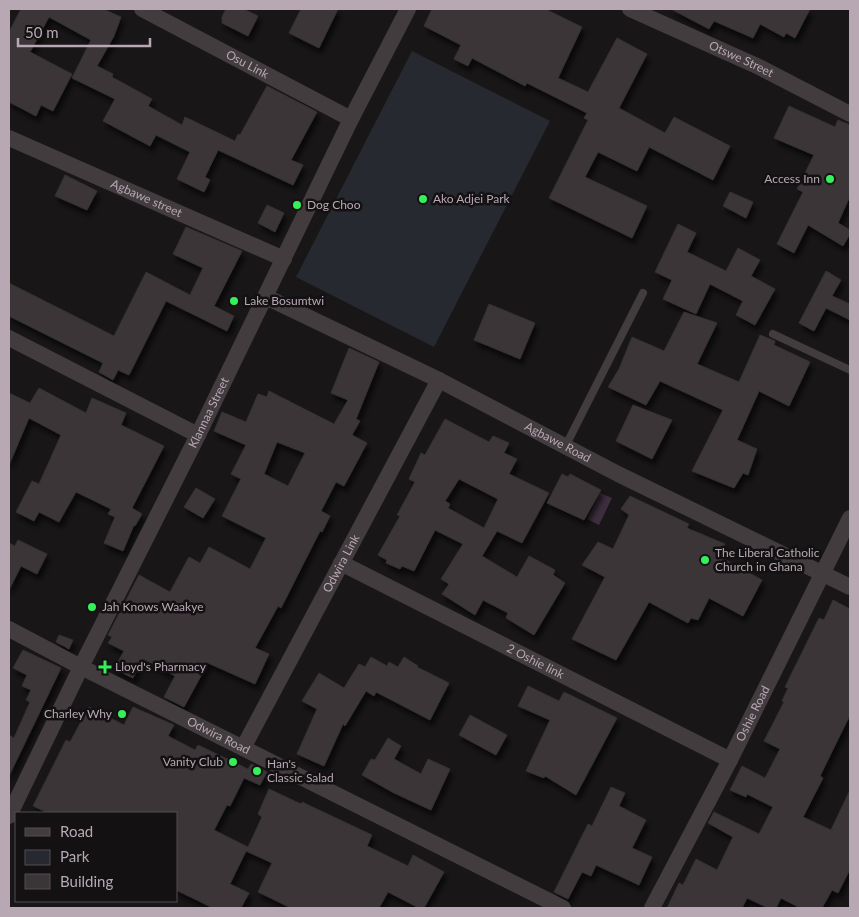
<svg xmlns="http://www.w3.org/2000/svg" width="859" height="917" viewBox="0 0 859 917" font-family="Lato,sans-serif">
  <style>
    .green { fill: #262930 }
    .water { fill: #3d2e3e }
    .building { fill: #3a3638; stroke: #343032; fill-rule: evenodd; filter: url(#shadow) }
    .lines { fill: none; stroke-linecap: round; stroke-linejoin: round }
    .lane { stroke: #423c3f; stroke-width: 8 }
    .street { stroke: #423c3f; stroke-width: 16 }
    .poi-dot { fill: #34f15b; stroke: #131112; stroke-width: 2 }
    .labels { text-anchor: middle; stroke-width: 5; stroke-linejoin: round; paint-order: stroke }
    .street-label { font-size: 12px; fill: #b8a8b4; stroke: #131112 }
    .poi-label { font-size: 12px; fill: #b8a8b4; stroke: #131112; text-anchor: start }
  </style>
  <defs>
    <filter id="shadow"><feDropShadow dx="3" dy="5.5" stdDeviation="2.5" flood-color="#0009"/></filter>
  </defs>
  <rect width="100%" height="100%" fill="#181617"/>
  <polygon class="green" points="412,51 550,121 434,347 296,277"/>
  <polygon class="water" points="600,493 612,498 599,525 587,519"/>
  <g class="building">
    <polygon points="21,9 103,9 121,17 114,36 97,66 113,74 112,77 152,99 148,106 182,125 185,117 235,141 238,134 240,135 267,86 317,112 291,160 303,165 293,185 218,150 205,177 210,180 204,192 177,179 190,152 156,135 150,146 103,121 115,99 72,78 91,40 49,17 30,52 72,74 53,111 41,105 36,116 9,102 9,32"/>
    <polygon points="226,9 243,9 258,16 248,36 222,23 222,17"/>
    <polygon points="301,9 338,9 319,48 289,33"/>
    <polygon points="432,9 545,9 582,27 558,78 588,92 617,38 647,54 619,108 665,133 674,117 730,146 713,180 649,147 637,171 598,152 585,177 647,206 632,238 549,198 588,120 584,118 587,113 527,83 525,86 472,58 468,66 454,59 461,45 424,26"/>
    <polygon points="671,9 810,9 795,38 786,33 784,37 760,24 753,38 714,21 709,29"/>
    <polygon points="789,106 835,127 838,120 850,125 850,196 838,223 850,230 850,234 843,246 808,225 794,253 777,244 803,192 797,189 814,155 774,138"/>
    <polygon points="65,175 97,191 87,210 55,196"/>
    <polygon points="730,192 753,202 746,218 723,206"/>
    <polygon points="267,205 284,213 275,232 258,223"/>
    <polygon points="678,224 696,233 687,252 726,271 738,248 760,260 751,276 775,289 755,325 736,315 743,301 710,284 696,314 663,299 672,280 655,272"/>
    <polygon points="186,227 242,251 214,306 234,316 227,331 166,301 129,375 118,370 113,380 99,372 103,363 9,316 9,283 114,336 146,272 190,295 203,268 173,254"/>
    <polygon points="826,271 841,280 832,296 850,304 850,320 826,308 814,331 799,323"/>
    <polygon points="489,304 535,323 520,359 474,340"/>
    <polygon points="684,312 717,323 697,364 739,382 760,335 775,341 774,345 810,362 789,406 759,391 737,440 757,449 748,475 743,473 734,488 692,471 723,410 660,381 646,405 608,387 619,369 632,337 664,351"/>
    <path d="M349 348 379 362 356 419 360 421 352 435 367 443 344 486 336 482 321 511 330 516 322 532 320 531 281 608 278 606 255 648 269 654 255 684 208 663 184 707 164 697 175 676 143 659 133 678 114 669 124 651 108 643 112 637 108 635 139 575 170 592 189 557 200 563 209 547 250 569 266 538 222 516 241 479 231 474 246 445 214 431 222 412 246 422 258 394 267 397 269 391 334 424 348 400 331 393ZM277 442 305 453 288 486 264 474Z"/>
    <polygon points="39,388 86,413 92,398 126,413 121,425 164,446 132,508 142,514 135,526 134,525 123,551 104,543 115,517 108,514 111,509 76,492 59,522 39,512 34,521 16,512 32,481 39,484 61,435 29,418 9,465 9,393 30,403"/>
    <polygon points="633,405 672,420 652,459 616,441"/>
    <path d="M445 419 489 442 493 436 509 443 504 453 517 459 509 474 549 493 522 543 497 531 482 556 517 577 529 556 555 570 553 575 565 583 534 635 506 618 508 613 483 600 475 615 442 594 449 584 441 579 463 544 435 530 414 571 402 566 400 569 386 563 387 560 378 555 400 516 397 515 415 482 409 479 421 453 425 455ZM459 479 498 499 484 528 448 508 450 504 445 501Z"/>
    <polygon points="562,474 568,477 570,474 601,490 584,520 547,503"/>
    <polygon points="196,488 215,499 203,518 184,507"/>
    <polygon points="630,496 689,524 687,528 725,544 719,556 762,580 743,616 709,598 698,620 691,618 688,623 649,602 616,660 572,639 605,577 582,565 598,542 613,549 629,515 621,509"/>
    <polygon points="18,540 47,554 37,574 21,566 9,590 9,543 15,546"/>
    <polygon points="833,600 850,609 850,715 820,776 823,778 803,817 831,830 850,790 850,869 838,893 832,890 822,908 800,908 781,898 776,908 768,908 747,898 742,908 667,908 679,883 683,885 696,859 717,870 733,837 708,823 714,812 759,834 773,807 747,794 746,797 730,790 742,766 765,778 780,749 764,741 784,702 782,701 788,688 785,687 819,618 824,620"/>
    <polygon points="59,635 73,640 69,649 56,642"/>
    <polygon points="23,650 61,668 9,776 9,735 14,738 30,702 26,700 31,690 22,686 27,675 13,668"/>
    <polygon points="371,657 387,666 389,662 398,667 404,657 418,666 417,667 449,683 430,720 376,692 374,696 366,691 345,726 343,724 324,766 297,754 317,709 302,701 319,673 344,688 359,664 365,667"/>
    <polygon points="528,686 559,701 564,692 617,718 576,795 545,776 544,778 526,771 550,720 518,706"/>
    <polygon points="89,707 124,725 133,707 174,725 168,736 195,750 198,745 248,769 251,764 267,772 260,785 244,778 230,806 227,805 214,830 248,847 262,817 258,814 269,789 301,804 302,802 372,835 367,846 408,866 413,855 444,872 424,908 419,908 388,892 379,908 291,908 258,892 272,863 246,851 230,884 249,893 241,908 213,908 176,890 176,813 48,813 33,806 66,740 70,742"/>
    <polygon points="470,715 507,735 496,755 459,735"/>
    <polygon points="388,738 401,746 394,759 421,774 428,759 450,769 431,810 394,793 362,775 371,759 375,760"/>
    <polygon points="611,787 625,793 619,806 646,820 632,848 652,857 639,885 596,865 591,876 582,872 568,899 554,892 588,824 592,826"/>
  </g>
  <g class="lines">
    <g class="lane">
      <polyline points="773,334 850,370"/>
      <polyline points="565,447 643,293"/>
    </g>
    <g class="street">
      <path id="s1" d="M142 9 351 119"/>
      <path id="s2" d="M630 9 757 66 850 114"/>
      <path id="s3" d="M9 138 284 259"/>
      <path id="s4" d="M266 297 439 380 618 474 850 587"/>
      <polyline points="9,338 198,435"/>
      <path id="s5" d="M341 563 730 760"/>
      <path id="s6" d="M9 629 81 667 563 908"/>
      <path id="s7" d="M243 748 439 380"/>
      <path id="s8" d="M9 816 81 667 198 435 351 119 408 9"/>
      <path id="s9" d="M652 908 730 760 850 518"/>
    </g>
  </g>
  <g class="poi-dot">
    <circle cx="830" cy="179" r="5"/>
    <circle cx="423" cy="199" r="5"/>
    <circle cx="297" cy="205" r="5"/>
    <circle cx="234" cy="301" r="5"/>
    <circle cx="705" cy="560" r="5"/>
    <circle cx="92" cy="607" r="5"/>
    <path d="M102.5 659.5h5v5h5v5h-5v5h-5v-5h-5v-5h5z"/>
    <circle cx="122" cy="714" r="5"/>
    <circle cx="233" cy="762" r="5"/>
    <circle cx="257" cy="771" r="5"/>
  </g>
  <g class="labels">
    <g class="street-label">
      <text dy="4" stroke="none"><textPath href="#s2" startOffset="122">Otswe Street</textPath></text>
      <text dy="4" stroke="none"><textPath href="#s1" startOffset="119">Osu Link</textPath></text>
      <text dy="4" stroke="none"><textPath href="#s3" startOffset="150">Agbawe street</textPath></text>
      <text dy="4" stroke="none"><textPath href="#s8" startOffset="450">Klannaa Street</textPath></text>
      <text dy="4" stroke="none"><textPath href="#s4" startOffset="326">Agbawe Road</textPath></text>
      <text dy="4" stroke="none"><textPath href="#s7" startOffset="209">Odwira Link</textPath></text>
      <text dy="4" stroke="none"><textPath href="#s5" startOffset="218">2 Oshie link</textPath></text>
      <text dy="4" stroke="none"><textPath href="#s9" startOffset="219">Oshie Road</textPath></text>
      <text dy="4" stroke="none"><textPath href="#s6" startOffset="235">Odwira Road</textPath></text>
    </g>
    <g class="poi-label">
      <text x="820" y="183" text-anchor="end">Access Inn</text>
      <text x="433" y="203">Ako Adjei Park</text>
      <text x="307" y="209">Dog Choo</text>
      <text x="244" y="305">Lake Bosumtwi</text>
      <text x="715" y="557">The Liberal Catholic<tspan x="715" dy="14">Church in Ghana</tspan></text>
      <text x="102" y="611">Jah Knows Waakye</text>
      <text x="115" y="671">Lloyd's Pharmacy</text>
      <text x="112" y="718" text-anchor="end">Charley Why</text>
      <text x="223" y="766" text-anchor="end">Vanity Club</text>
      <text x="267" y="768">Han's<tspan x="267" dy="14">Classic Salad</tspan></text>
    </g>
  </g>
  <rect width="859" height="917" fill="none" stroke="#b8a8b4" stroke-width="20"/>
  <rect x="15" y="812" width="162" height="90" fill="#131112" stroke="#554d53"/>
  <rect x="25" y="828" width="25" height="8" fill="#423c3f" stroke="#554d53"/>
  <text x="60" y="837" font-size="15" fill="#b8a8b4">Road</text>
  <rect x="25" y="850" width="25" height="15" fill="#262930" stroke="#554d53"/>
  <text x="60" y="862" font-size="15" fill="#b8a8b4">Park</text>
  <rect x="25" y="874" width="25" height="15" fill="#3a3638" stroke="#554d53"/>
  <text x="60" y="887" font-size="15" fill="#b8a8b4">Building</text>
  <path d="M18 38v8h132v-8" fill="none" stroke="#b8a8b4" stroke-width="2.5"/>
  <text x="25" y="38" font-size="15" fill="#b8a8b4" stroke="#131112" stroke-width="4" paint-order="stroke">50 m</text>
</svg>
